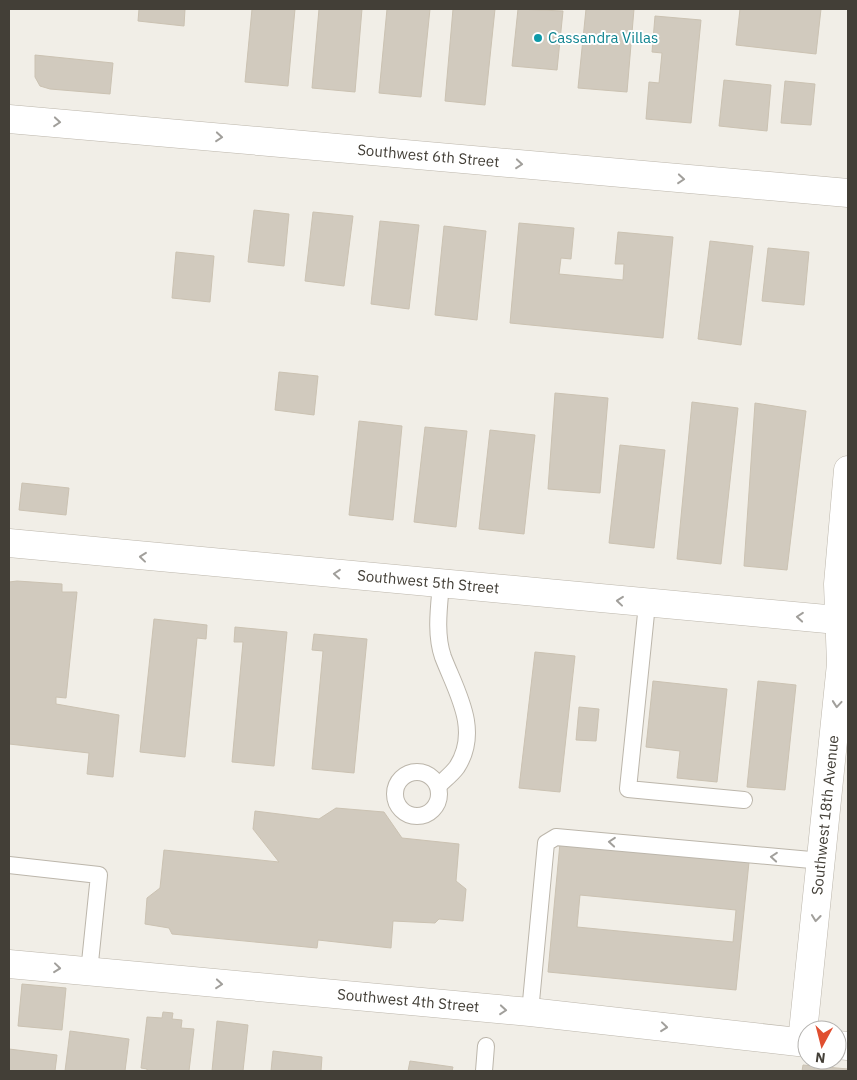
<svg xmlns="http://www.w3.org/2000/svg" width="857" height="1080" viewBox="0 0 857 1080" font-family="'IBM Plex Sans',sans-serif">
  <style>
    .building { fill: #d1cabe; stroke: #cbc2b2; fill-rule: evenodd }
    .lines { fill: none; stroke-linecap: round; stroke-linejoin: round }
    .service-casing { stroke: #bcb6ab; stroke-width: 18 }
    .minor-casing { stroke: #bcb6ab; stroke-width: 29 }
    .tertiary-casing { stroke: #bcb6ab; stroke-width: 29 }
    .service { stroke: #fff; stroke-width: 16 }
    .minor { stroke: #fff; stroke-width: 28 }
    .tertiary { stroke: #fff; stroke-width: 28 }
    .oneway { stroke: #a19f9b }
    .culture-dot { fill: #0f9aa8; stroke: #fff; stroke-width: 2 }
    .labels { text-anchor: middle; stroke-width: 4; stroke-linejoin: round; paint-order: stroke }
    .culture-label { font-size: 15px; fill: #0d838f; stroke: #fff; text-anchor: start }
    .street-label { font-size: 15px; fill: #433f37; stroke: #fff }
  </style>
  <rect width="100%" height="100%" fill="#f1eee7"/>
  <g class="building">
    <polygon points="139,9 185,9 184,26 138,21"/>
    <polygon points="252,9 295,9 288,86 245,82"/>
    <polygon points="319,9 362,9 355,92 312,88"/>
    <polygon points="387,9 430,9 421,97 379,93"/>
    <polygon points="453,9 495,9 485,105 445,101"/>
    <polygon points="518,9 563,11 557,70 512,66"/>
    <polygon points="586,9 634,9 627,92 578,88"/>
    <polygon points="740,9 821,9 816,54 736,45"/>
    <polygon points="655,16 701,20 691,123 646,119 649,82 659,83 662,53 652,52"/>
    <polygon points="35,55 113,63 110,94 50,89 40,86 35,77"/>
    <polygon points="724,80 771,85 767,131 719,126"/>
    <polygon points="785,81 815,84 811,125 781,123"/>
    <polygon points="254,210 289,214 284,266 248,262"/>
    <polygon points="313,212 353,216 344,286 305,281"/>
    <polygon points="380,221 419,225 409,309 371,304"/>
    <polygon points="519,223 574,228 571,259 561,258 559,274 623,280 624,264 615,264 618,232 673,237 663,338 510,323"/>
    <polygon points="444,226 486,231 477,320 435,315"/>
    <polygon points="710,241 753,246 741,345 698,339"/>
    <polygon points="768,248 809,252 804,305 762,301"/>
    <polygon points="176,252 214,256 210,302 172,298"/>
    <polygon points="279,372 318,376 314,415 275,410"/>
    <polygon points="555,393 608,398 600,493 548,489"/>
    <polygon points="692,402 738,408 721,564 677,559"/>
    <polygon points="755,403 806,411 787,570 744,566"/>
    <polygon points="359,421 402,426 393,520 349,515"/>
    <polygon points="425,427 467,431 456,527 414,522"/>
    <polygon points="490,430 535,435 524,534 479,529"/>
    <polygon points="620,445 665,450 654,548 609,543"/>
    <polygon points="22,483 69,488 66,515 19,510"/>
    <polygon points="17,581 62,584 62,592 77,592 66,698 56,697 56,704 119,715 113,777 87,774 89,753 9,744 9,582"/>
    <polygon points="154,619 207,625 206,639 197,638 185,757 140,752"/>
    <polygon points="235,627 287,632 274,766 232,762 243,642 234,642"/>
    <polygon points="314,634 367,639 354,773 312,769 323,651 312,650"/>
    <polygon points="535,652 575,656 560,792 519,788"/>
    <polygon points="653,681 727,689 717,782 677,778 680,751 646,747"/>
    <polygon points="758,681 796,685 785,790 747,787"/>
    <polygon points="579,707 599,709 596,741 576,740"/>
    <polygon points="336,808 384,812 402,838 459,844 456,881 466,889 463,921 439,919 435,923 393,921 391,948 318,940 317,948 172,934 169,928 145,924 147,898 160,888 164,850 279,862 253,829 255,811 319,819"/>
    <path d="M560 843 749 862 736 990 548 972ZM580 895 736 910 733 942 577 927Z"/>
    <polygon points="22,984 66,988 62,1030 18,1026"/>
    <polygon points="163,1012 173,1013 172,1019 182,1020 181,1028 194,1029 189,1071 147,1071 147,1069 141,1068 147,1017 162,1018"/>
    <polygon points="217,1021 248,1025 243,1071 212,1071"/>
    <polygon points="70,1031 129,1039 125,1071 65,1071"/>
    <polygon points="9,1049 57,1055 55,1071 9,1071"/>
    <polygon points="273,1051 322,1057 321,1071 271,1071"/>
    <polygon points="410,1061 453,1067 452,1071 408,1071"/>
    <polygon points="803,1065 848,1069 848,1071 802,1071"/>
  </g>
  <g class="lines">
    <defs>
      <g id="service">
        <polyline points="647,604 628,789 744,800"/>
        <circle cx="417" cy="794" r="22"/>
        <path d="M438 786C444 780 452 774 457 767 481 730 456 691 443 657 435 634 439 607 441 584"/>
        <polyline points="9,865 99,875 89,972"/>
        <polyline points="530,1012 546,843 556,837 822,861"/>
        <polyline points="484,1071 486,1046"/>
      </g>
      <g id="minor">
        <path id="s1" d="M9 543 848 621"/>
        <path id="s2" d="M9 964 530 1012 807 1043"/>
        <path id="s3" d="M802 1042 841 664 838 584 848 470"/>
        <polyline points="837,1045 848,1046"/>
      </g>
      <g id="tertiary">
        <path id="s4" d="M9 119 848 193"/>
      </g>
    </defs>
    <use href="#service" class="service-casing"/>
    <use href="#minor" class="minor-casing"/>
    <use href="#tertiary" class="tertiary-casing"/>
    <use href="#service" class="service"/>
    <use href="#minor" class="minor"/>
    <use href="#tertiary" class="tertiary"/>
  </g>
  <defs><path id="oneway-chevron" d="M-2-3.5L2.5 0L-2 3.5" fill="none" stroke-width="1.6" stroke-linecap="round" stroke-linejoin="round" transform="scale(1.25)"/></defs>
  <g class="oneway">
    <use href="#oneway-chevron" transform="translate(57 122) rotate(5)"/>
    <use href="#oneway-chevron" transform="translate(219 137) rotate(5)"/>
    <use href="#oneway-chevron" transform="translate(519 164) rotate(5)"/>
    <use href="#oneway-chevron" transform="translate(681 179) rotate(5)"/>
    <use href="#oneway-chevron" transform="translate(143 557) rotate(-174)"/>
    <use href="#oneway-chevron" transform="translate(337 574) rotate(-175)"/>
    <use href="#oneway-chevron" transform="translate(620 601) rotate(-174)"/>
    <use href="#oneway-chevron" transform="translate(800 617) rotate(-175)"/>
    <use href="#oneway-chevron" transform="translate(837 704) rotate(95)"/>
    <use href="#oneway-chevron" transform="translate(612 842) rotate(-175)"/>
    <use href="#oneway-chevron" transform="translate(774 857) rotate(-175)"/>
    <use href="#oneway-chevron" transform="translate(816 918) rotate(96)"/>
    <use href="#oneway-chevron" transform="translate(57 968) rotate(6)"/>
    <use href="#oneway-chevron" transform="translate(219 984) rotate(5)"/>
    <use href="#oneway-chevron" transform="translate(503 1010) rotate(5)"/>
    <use href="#oneway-chevron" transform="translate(664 1027) rotate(6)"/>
  </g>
  <circle class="culture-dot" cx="538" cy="38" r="5"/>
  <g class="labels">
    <g class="culture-label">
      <text x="548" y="43">Cassandra Villas</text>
    </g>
    <g class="street-label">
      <text dy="5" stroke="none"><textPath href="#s4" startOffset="421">Southwest 6th Street</textPath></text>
      <text dy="5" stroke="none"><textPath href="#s1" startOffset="421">Southwest 5th Street</textPath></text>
      <text dy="5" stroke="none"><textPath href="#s3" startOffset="228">Southwest 18th Avenue</textPath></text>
      <text dy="5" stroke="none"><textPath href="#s2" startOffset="401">Southwest 4th Street</textPath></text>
    </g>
  </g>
  <rect width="857" height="1080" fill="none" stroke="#433f37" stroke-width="20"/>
  <g transform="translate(822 1045) rotate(187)"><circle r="24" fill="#ffffff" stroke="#b4b2af"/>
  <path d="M0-4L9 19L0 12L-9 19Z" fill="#e04f30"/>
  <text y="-8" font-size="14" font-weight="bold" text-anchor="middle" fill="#433f37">N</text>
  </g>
</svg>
